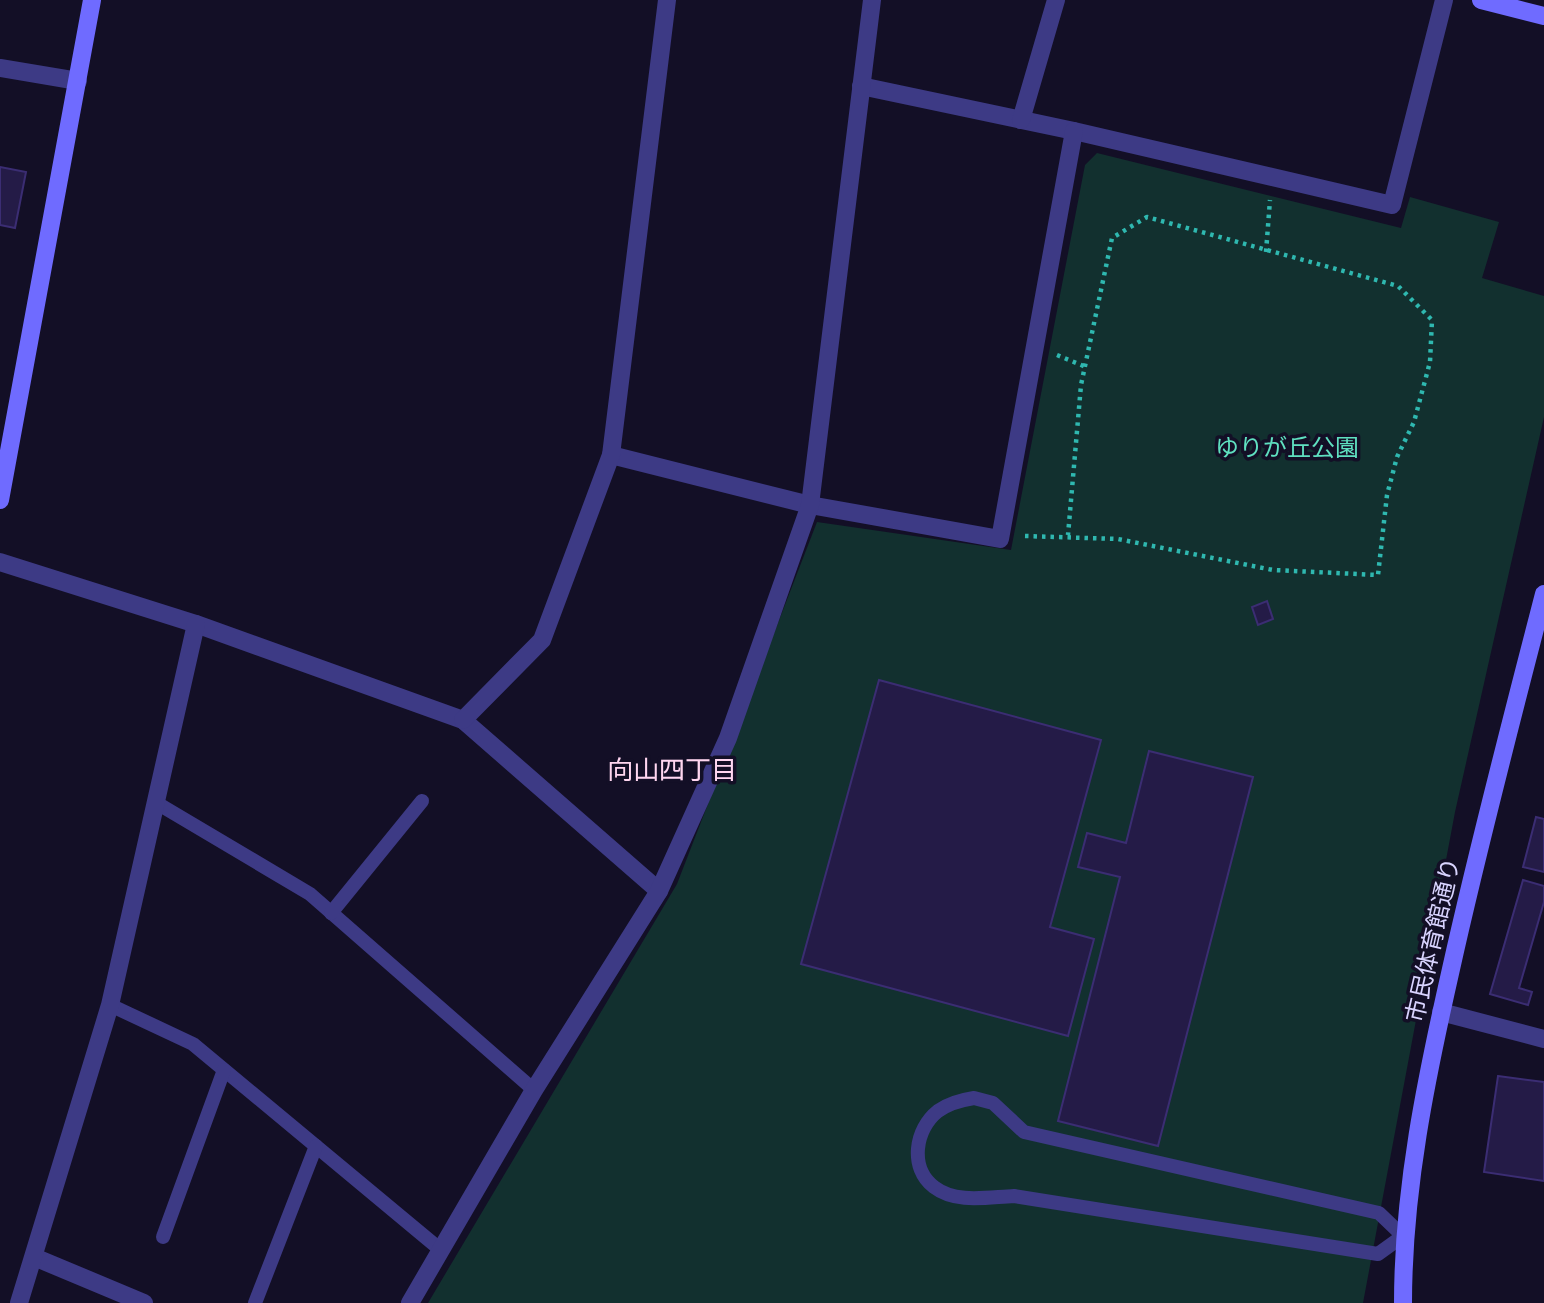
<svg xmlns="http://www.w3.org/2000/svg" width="1544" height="1303" viewBox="0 0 1544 1303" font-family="'Fira Sans','Noto Sans JP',sans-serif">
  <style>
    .park { fill: #12302f }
    .building { fill: #241b47; stroke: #3b2d73; stroke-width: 2 }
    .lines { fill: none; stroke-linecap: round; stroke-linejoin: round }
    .path { stroke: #2fb8b0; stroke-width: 4.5; stroke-dasharray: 3.5 5; stroke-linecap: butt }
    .lane { stroke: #3d3a85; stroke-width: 14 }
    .street { stroke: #3d3a85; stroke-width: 18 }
    .secondary { stroke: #6f6bff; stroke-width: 18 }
    .labels { text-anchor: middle; stroke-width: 7; stroke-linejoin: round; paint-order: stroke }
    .park-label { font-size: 24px; fill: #5fe0c0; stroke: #130f26 }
    .street-label { font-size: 24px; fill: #d9d4ff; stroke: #130f26 }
    .neighbourhood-label { font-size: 26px; fill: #ffd6f0; stroke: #130f26 }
  </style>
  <rect width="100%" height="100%" fill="#130f26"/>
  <polygon class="park" points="1097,153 1401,228 1410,197 1499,222 1482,278 1544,296 1544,417 1455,812 1363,1303 428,1303 677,884 817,522 1011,550 1085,165"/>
  <g class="building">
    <polygon points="0,167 26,172 15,228 0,225"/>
    <polygon points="1267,601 1273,619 1258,625 1252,607"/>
    <polygon points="879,680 1101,740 1050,927 1094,939 1068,1036 801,964"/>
    <polygon points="1149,751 1253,777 1158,1146 1058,1121 1120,877 1078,867 1087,833 1126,843"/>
    <polygon points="1536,817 1544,819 1544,872 1523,867"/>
    <polygon points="1523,880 1544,886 1544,902 1519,988 1532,992 1528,1005 1490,994"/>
    <polygon points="1498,1076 1544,1082 1544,1181 1484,1172"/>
  </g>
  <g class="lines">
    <g class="path">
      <polyline points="1266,252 1270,200"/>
      <polyline points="1057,355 1086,367"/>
      <polyline points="1025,536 1118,539 1273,570 1378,575 1387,495 1397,457 1414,422 1430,362 1432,320 1398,286 1147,217 1112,238 1081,385 1068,535"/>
    </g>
    <g class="lane">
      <polyline points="155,802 310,894 534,1090"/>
      <polyline points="331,913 422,801"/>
      <polyline points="110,1005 193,1044 442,1251"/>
      <path d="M974 1098 993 1103 1024 1132 1379 1213 1403 1236 1378 1254 1014 1196C988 1197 956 1204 934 1187 909 1168 915 1129 938 1111 949 1103 961 1100 974 1098Z"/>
      <polyline points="163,1237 224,1070"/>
      <polyline points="255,1303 316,1146"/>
    </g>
    <g class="street">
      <polyline points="0,68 78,81"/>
      <polyline points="861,86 1074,131 1392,205 1444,0"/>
      <polyline points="1021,120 1056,0"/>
      <polyline points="611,455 810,505 1000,539 1074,131"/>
      <polyline points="0,562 196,624 463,720 659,891"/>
      <polyline points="463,720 542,640 611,455 667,0"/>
      <polyline points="1441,1012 1544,1039"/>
      <polyline points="34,1257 144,1303"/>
      <polyline points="19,1303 110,1005 196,624"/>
      <polyline points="410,1303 534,1090 659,891 728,738 810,505 872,0"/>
    </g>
    <g class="secondary">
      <polyline points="1481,0 1544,16"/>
      <polyline points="0,500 92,0"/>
      <path d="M1403 1303C1403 1190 1426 1079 1451 969 1479 843 1512 718 1544 594"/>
    </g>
  </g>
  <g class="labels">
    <g class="park-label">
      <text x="1287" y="456">ゆりが丘公園</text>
    </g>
    <g class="street-label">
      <text transform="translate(1433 940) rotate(-77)" y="8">市民体育館通り</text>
    </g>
    <g class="neighbourhood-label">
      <text x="672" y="779">向山四丁目</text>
    </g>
  </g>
</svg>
